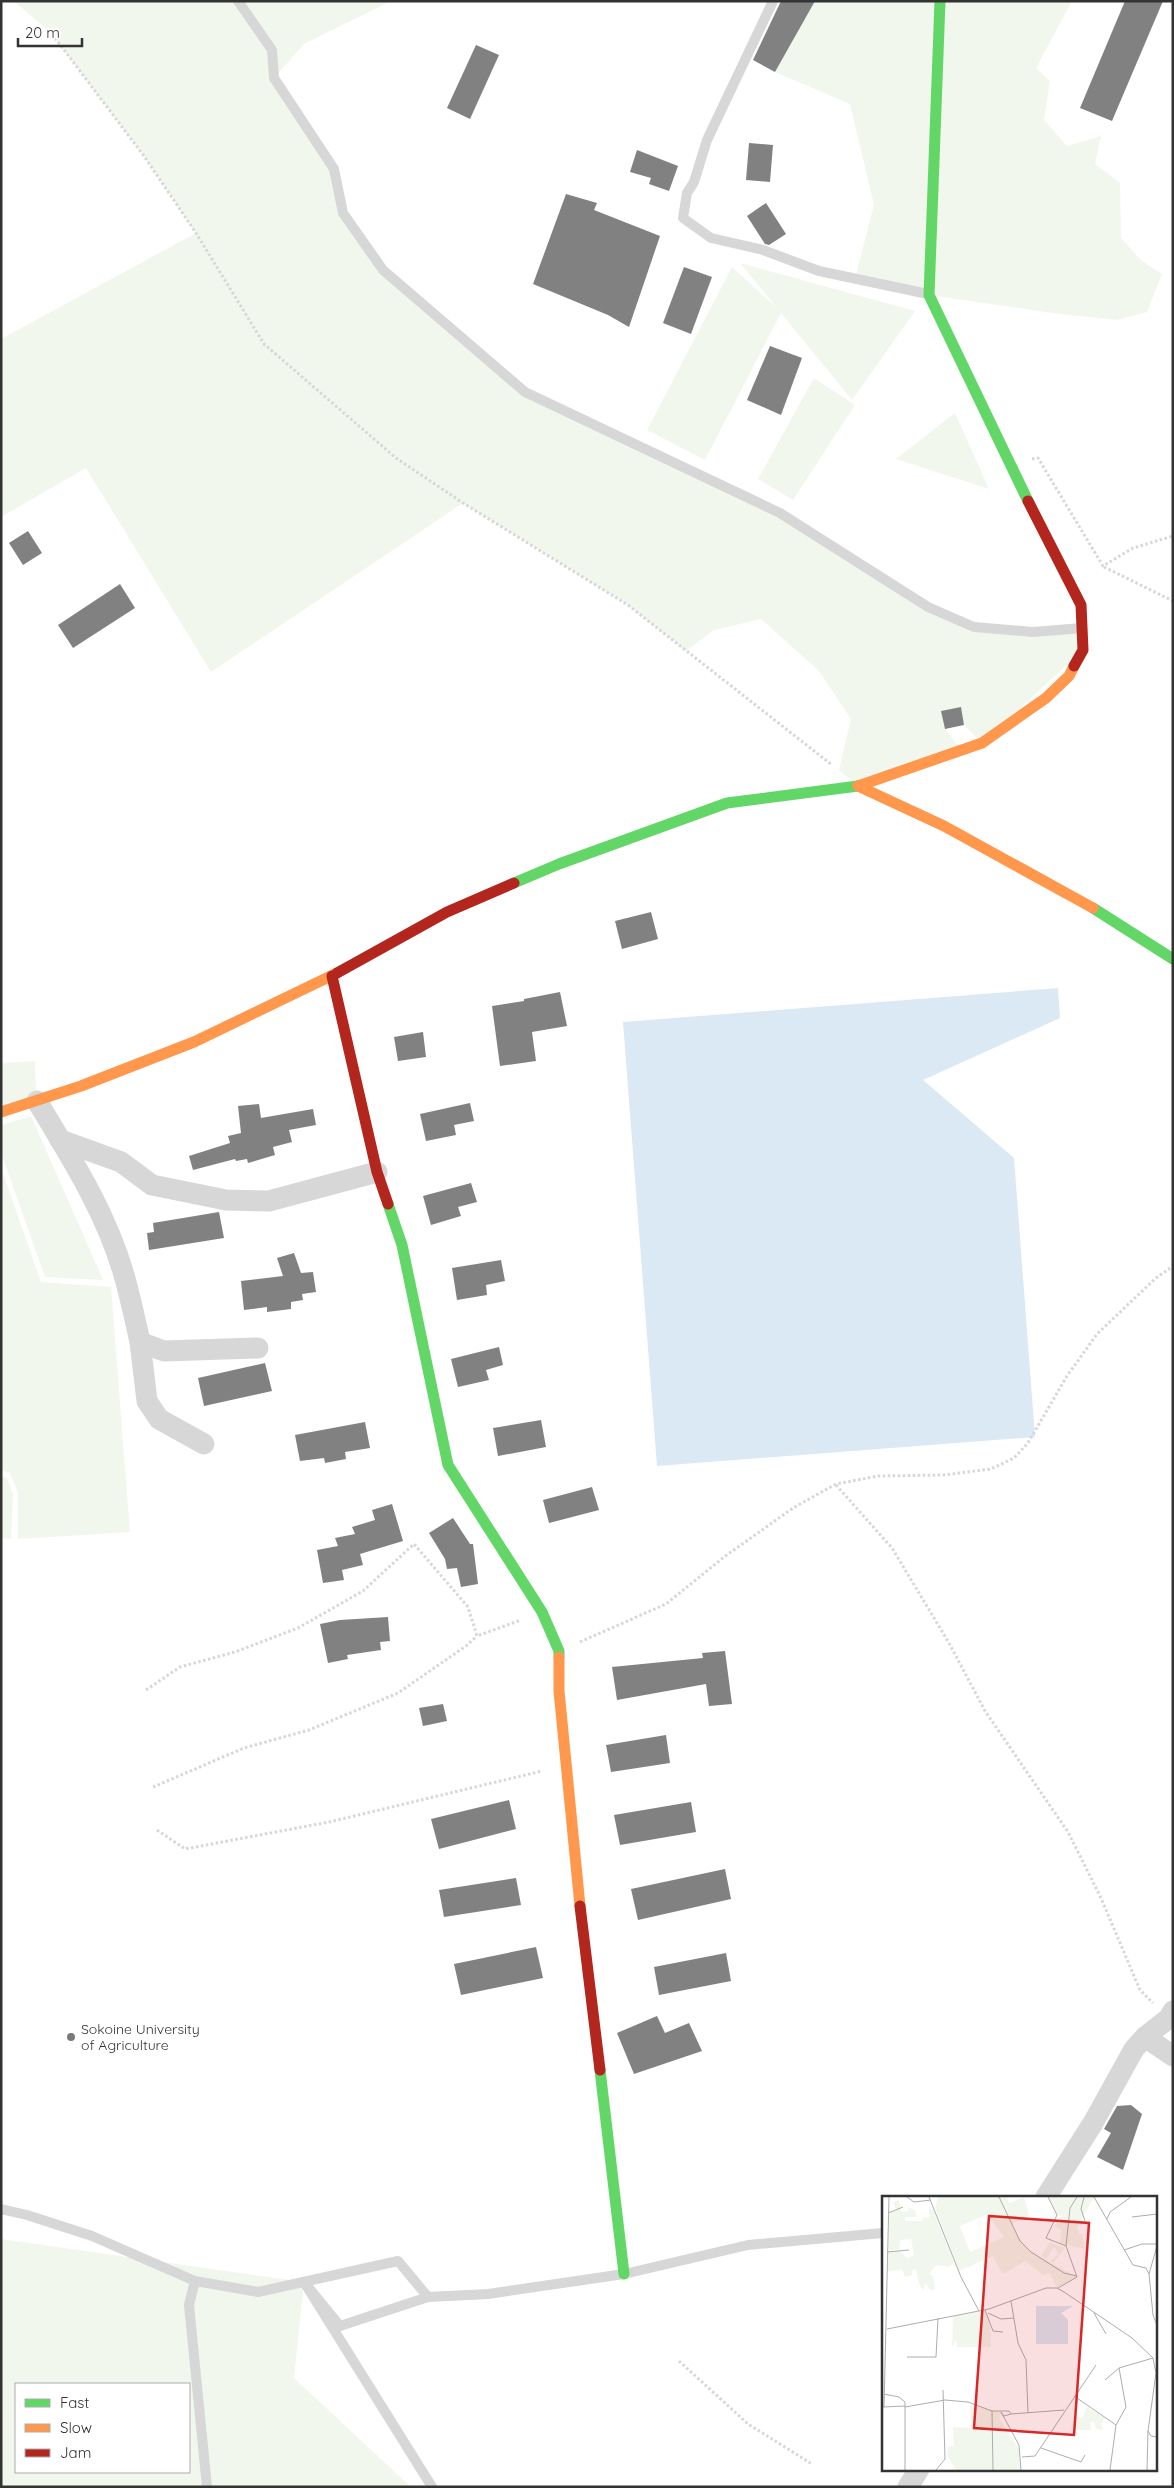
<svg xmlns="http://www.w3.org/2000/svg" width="1174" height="2488" viewBox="0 0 1174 2488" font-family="Quicksand,sans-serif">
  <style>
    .green { fill: #f2f7ee; fill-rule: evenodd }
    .water { fill: #dbe9f5 }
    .building { fill: #818181 }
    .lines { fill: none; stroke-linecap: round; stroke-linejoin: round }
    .path { stroke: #d7d7d7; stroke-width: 3; stroke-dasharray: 2.5 2.5; stroke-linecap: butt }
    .lane { stroke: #d7d7d7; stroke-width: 10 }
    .street { stroke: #d7d7d7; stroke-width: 21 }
    .fast { stroke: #63d668; stroke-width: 11 }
    .slow { stroke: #ff974d; stroke-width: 11 }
    .jam { stroke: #b3261e; stroke-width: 11 }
    .poi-dot { fill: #7a7a7a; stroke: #fff; stroke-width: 2 }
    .labels { text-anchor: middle; stroke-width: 5; stroke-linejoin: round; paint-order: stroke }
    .poi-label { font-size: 14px; fill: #333; stroke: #fff; text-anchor: start }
    .inset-road { fill: none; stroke: #adadad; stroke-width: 1 }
    .view { fill: #d62828; fill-opacity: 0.15; stroke: #d62828; stroke-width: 2.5 }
    .inset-edge { fill: none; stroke: #333; stroke-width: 2.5 }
  </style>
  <rect width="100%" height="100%" fill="#fff"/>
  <g class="green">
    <polygon points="14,1 391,1 304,44 274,78 334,169 343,213 383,270 525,392 780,513 928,607 974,627 1082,628 1083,650 982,743 964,725 961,707 942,711 945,729 961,750 858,786 839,770 851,719 819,671 761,619 714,630 686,651 628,605 463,503 211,672 86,468 1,517 1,339 196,233 144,156 52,34"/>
    <polygon points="815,1 1072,1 1036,68 1050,81 1044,120 1067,146 1101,136 1095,164 1120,183 1121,238 1142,261 1162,274 1147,312 1117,320 1060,314 929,295 855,278 874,205 850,104 775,72"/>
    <polygon points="740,263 915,311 852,400 781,313 705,460 647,430 732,267 778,309"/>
    <polygon points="814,378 855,405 793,500 758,479"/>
    <polygon points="955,413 989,489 896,459"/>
    <polygon points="35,1061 36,1096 1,1106 1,1063"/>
    <polygon points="31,1116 103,1280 45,1277 1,1153 1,1125"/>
    <polygon points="1,1168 41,1282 111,1287 130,1532 18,1539 18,1493 10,1473 1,1470"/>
    <polygon points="1,1476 7,1478 13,1494 11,1539 1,1538"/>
    <path d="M1 2239 304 2282 294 2378 411 2487H1ZM16 2384H189V2472H16Z"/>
  </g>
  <polygon class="water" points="1058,988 1060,1018 923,1080 1014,1158 1035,1437 657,1466 623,1022"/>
  <g class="building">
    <polygon points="781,1 815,1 775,72 753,60"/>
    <polygon points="1125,1 1163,1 1112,121 1080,108"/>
    <polygon points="476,45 499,55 470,119 447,108"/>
    <polygon points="749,143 773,145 770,182 746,180"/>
    <polygon points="637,150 678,166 669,191 649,184 651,178 630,172"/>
    <polygon points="566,194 597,203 594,210 660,236 629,327 608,315 533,284"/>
    <polygon points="766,203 786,234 769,245 765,244 747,216"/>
    <polygon points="684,267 712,277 691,334 663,323"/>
    <polygon points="770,346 802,358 781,415 747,400"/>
    <polygon points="28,531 42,553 23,565 9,543"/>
    <polygon points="120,584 135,608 73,648 58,625"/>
    <polygon points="961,707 964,725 945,729 941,711"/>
    <polygon points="651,912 658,939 622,949 615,921"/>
    <polygon points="560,992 567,1026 532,1032 536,1061 500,1066 492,1006 524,1001 524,999"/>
    <polygon points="423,1032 426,1057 398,1061 394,1037"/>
    <polygon points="470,1103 474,1121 454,1125 456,1135 426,1141 420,1114"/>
    <polygon points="259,1104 261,1118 313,1109 316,1125 289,1130 292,1142 273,1147 275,1155 248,1163 247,1159 236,1161 235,1159 193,1170 189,1156 230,1143 228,1136 241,1133 238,1106"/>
    <polygon points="471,1183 477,1202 458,1207 461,1216 431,1225 423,1196"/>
    <polygon points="219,1212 224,1238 149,1250 147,1233 154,1232 153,1223"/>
    <polygon points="294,1253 301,1273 313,1272 316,1292 302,1294 303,1300 291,1302 291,1309 267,1312 267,1307 244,1310 241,1281 283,1276 277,1258"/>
    <polygon points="501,1260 505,1281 486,1285 487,1295 457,1300 452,1268"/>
    <polygon points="499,1347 503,1365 486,1370 489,1380 458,1387 451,1359"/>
    <polygon points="265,1363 272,1391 204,1406 198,1378"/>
    <polygon points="541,1420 546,1447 498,1456 493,1428"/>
    <polygon points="365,1422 370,1448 345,1452 346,1459 325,1463 324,1458 300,1461 295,1435"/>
    <polygon points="592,1487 599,1510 549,1523 543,1500"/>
    <polygon points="392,1504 403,1541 360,1554 363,1565 342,1570 344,1580 323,1583 317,1550 338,1546 335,1538 355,1534 352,1527 375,1520 372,1510"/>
    <polygon points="453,1518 470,1544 473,1544 478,1584 461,1587 457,1568 447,1569 445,1559 429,1533"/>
    <polygon points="388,1617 390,1641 380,1642 381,1650 347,1655 348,1659 328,1663 320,1624 340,1620"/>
    <polygon points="725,1651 732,1704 709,1706 706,1684 617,1700 612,1667 703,1658 702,1653"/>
    <polygon points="443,1704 447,1721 423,1726 419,1708"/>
    <polygon points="666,1735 670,1763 611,1772 606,1745"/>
    <polygon points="509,1800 516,1829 439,1849 431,1819"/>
    <polygon points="691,1802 696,1832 620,1845 614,1815"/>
    <polygon points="725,1869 731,1899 638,1920 631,1889"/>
    <polygon points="516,1878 521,1905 444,1917 439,1890"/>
    <polygon points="536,1947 543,1978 461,1995 454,1964"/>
    <polygon points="726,1953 731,1981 659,1995 654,1967"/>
    <polygon points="657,2016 665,2033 689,2023 702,2051 634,2074 617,2033"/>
    <polygon points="1131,2105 1142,2114 1123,2170 1097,2157 1111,2133 1104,2129 1117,2106"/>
  </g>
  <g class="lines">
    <g class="path">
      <polyline points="52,34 144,156 196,233 264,344 396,458 463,503 628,605 832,765"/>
      <polyline points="1032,459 1038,458 1103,566 1133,548 1173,536"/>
      <polyline points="1104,567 1173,601"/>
      <polyline points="836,1485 892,1548 949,1643 985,1711 1068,1832 1101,1898 1140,1990 1153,2003"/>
      <polyline points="580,1642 666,1604 724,1557 793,1508 836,1484 878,1476 944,1475 991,1469 1014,1458 1028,1443 1067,1376 1097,1334 1156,1278 1173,1266"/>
      <polyline points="146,1690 180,1667 235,1652 298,1628 363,1591 414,1544 468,1607 477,1636 521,1620"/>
      <polyline points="153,1787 244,1748 309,1730 398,1693 466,1646 477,1636"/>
      <polyline points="157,1830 185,1849 329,1822 542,1771"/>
      <polyline points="679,2361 748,2424 812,2464"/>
    </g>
    <g class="lane">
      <polyline points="238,1 272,50 274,78 334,169 343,213 383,270 525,392 780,513 928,607 974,627 1033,632 1082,628"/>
      <polyline points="773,1 707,140 694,182 687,193 683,218 711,238 763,250 819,271 928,294"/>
      <polyline points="1,2209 27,2215 92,2236 195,2281 258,2292 398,2261 428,2297 488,2294 624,2274 748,2245 883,2233"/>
      <polyline points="195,2281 189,2305 207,2487"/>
      <polyline points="428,2297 340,2326 304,2282 432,2487"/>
    </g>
    <g class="street">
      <path d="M37 1101C70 1156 106 1212 124 1275 130 1296 135 1319 140 1342L164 1351 258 1348"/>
      <polyline points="60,1140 121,1162 152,1185 226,1200 269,1201 377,1172"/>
      <polyline points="140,1342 147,1401 159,1419 204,1444"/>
      <polyline points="1145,2037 1173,2056"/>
      <polyline points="1046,2197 1093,2123 1134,2049 1145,2037 1169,2018 1173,2011"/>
      <polyline points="908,2487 919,2469"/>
    </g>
    <g class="fast">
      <polyline points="940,1 929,295 1028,501"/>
      <polyline points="514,883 559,864 727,803 858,786"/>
      <polyline points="1093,908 1173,959"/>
      <polyline points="388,1204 402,1245 448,1465 542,1612 559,1651 559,1657"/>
      <polyline points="600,2070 624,2274"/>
    </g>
    <g class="slow">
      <polyline points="858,786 982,743 1046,698 1069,676 1074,666"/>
      <polyline points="858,786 944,826 1093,908"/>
      <polyline points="1,1112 81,1086 194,1042 337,973"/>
      <polyline points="559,1657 559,1691 580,1906"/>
    </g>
    <g class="jam">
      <polyline points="1028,501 1081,605 1083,650 1074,666"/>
      <polyline points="337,973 447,912 514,883"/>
      <polyline points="332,976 377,1172 388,1204"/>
      <polyline points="580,1906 600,2070"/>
    </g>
  </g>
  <circle class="poi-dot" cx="71" cy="2037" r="5"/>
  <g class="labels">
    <g class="poi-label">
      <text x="81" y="2034">Sokoine University<tspan x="81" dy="16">of Agriculture</tspan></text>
    </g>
  </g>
  <g transform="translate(882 2196)">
    <rect width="275" height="275" fill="#fff"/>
    <path d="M56 1H125L127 7 142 1 147 19 130 28 135 40 149 56 195 81 175 92 168 77 161 79 143 65 121 78 111 60 77 75 53 12ZM106 18 122 41 88 56 78 30ZM166 1H212L195 31 197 38H200L203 53 178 48 179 34 172 30 179 20 175 19ZM17 4 19 16 27 15 26 11 34 15V21H23V25H40L42 21 47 22V11L51 14 72 67 67 71 54 69 47 78 51 80 53 93 48 94 43 86 42 95 37 88 34 73 30 74V79L23 81 20 73 5 76V56L18 55 25 62 32 59 29 43 18 44 17 54H7V17L14 14 11 6ZM168 46 183 52 171 67 168 65 176 58 172 51 164 63 159 60ZM103 115 108 130 109 151H75L74 144 70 151 71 121 78 119 76 132 78 119ZM88 209 119 216 118 224 137 253 138 274H74L65 259 66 251 72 250 71 231 89 232ZM205 211 223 222 219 229 221 234 214 233 212 225 208 227 209 234H193V220L200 222Z" fill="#f2f7ee" fill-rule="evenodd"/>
    <path d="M154 110H191L179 117 186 124V148H154Z" fill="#dbe9f5"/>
    <path class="inset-road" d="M25 1 32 6 49 4M47 1 79 81 97 115M117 1 138 45 149 56 182 77 195 80M166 1 175 19 164 42 184 50M202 1 199 13 203 25M212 1 251 69 264 72 267 78M6 17 21 11M250 21 275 18M225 23 228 16 249 1M275 50 267 78 271 119 275 129M242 54 260 48H275M5 56 27 54M176 92 195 81 184 50 188 12 195 1M129 105 136 147 144 164 146 217M103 114 111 135 121 136M106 117 119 123 132 122M212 117 224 138M5 133 107 113 164 92H175L182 96 250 142 271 162 237 172 244 211 234 229 228 274M25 161H54L56 122M271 162 274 177 266 235 269 240 275 241M223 184 237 172M2 198 17 201 23 206V274M192 200 234 229M1 211 23 210M2 211 7 1M23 211 63 204 86 206 110 215H127L129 218 182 214M110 215 111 274M129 218 122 220 119 216 137 249 139 274M159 252 199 266 203 259M140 261 153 260 214 169M54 274 63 263 61 194M265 274 266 235"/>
    <path class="view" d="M107 20 207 27 192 239 92 232Z"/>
    <rect width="275" height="275" class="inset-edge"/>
  </g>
  <rect width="1174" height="2488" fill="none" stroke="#333333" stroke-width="5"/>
  <rect x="15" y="2383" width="175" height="90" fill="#ffffff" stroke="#adadad"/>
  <rect x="25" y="2399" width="25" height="8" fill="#63d668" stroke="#adadad"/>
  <text x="60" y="2408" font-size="15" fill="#333333">Fast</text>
  <rect x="25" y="2424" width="25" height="8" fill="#ff974d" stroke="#adadad"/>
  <text x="60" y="2433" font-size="15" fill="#333333">Slow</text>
  <rect x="25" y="2449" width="25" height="8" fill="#b3261e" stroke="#adadad"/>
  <text x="60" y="2458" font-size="15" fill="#333333">Jam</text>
  <path d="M18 38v8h64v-8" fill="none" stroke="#333333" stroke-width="2.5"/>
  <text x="25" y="38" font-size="15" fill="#333333" stroke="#ffffff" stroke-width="4" paint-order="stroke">20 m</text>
</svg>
